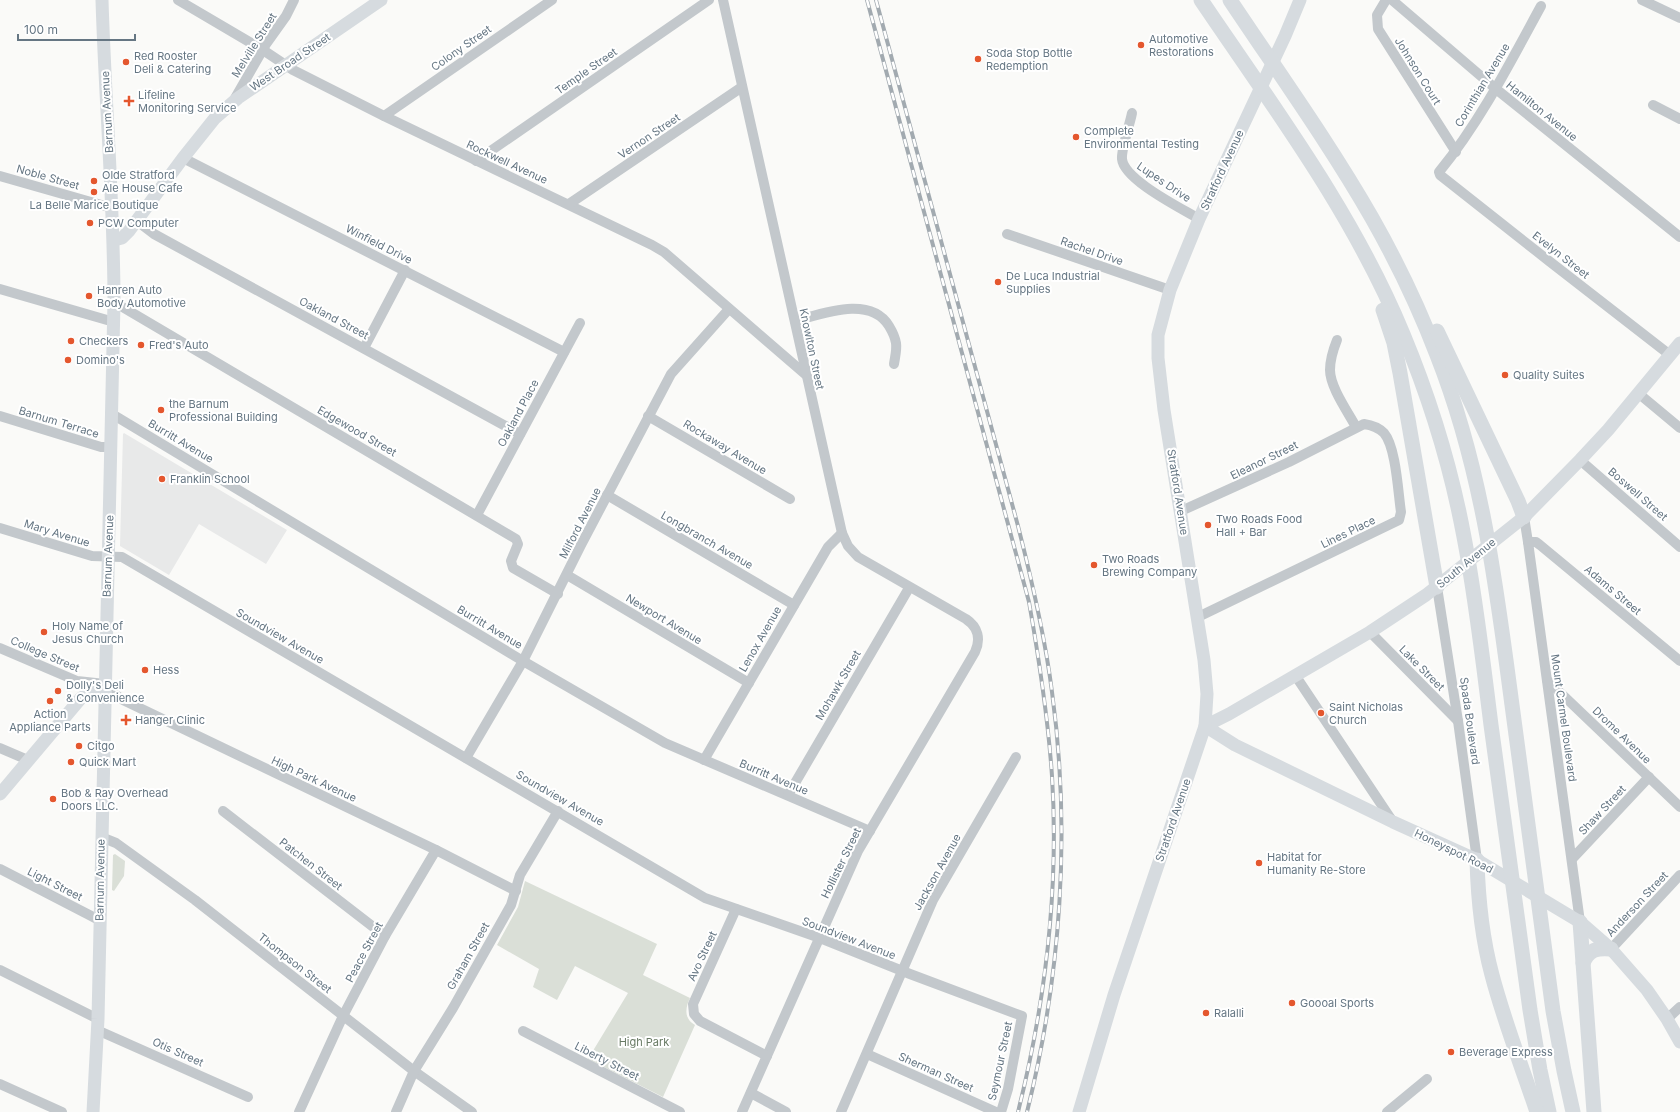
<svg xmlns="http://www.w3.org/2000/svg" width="1680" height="1112" viewBox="0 0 1680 1112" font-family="Inter,sans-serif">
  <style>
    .built { fill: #e8e9e9 }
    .green { fill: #dadfd7 }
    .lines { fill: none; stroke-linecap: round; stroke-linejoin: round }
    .minor { stroke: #c3c8cc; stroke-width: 10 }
    .major { stroke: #d6dbdf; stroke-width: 13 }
    .highway { stroke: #d6dbdf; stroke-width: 15 }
    .rail-casing { stroke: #a2aab0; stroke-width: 4 }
    .rail { stroke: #fff; stroke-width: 2.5; stroke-dasharray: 8; stroke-linecap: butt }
    .poi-dot { fill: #e4572e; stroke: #fff; stroke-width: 1.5 }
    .labels { text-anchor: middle; stroke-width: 4; stroke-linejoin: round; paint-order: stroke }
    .poi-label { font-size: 11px; fill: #657683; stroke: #fff; text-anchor: start }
    .street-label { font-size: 11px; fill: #657683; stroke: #fff }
    .park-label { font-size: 11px; fill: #687a64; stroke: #fff }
  </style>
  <rect width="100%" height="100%" fill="#fafaf8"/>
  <polygon class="built" points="124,433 287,530 266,564 199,524 169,575 120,546 123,434"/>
  <g class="green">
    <polygon points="115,854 125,861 124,876 114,891 112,890 113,855"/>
    <path d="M525 881 657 944 643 975 690 998C685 1008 684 1019 695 1025L663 1097 588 1059 628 993 575 966 557 1000 533 987 539 969 497 945 518 907Z"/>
  </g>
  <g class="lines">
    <g class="minor">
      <polyline points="178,0 263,50 293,70 384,116 652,245 664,252 805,374"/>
      <path d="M723 0 842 533 848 546 858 557 966 619C978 627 981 639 975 652L858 851 742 1112"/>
      <polyline points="1386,0 1377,15 1378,29 1456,152"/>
      <polyline points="1392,0 1496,89 1680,237"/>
      <polyline points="1642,0 1680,18"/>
      <path d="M1541 6C1510 63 1480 122 1439 172L1440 175 1549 261 1670 355"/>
      <polyline points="234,100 266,44 286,16 294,0"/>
      <polyline points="1653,105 1680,119"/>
      <path d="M1132 113C1130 124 1121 149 1122 159 1124 180 1181 208 1199 219"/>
      <polyline points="384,116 552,0"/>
      <polyline points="183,158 564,352"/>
      <polyline points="476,161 709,0"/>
      <polyline points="0,176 112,208"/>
      <polyline points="569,204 742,87"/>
      <polyline points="137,221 154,234 520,434"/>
      <polyline points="1007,234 1170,290"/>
      <polyline points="0,289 114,322"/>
      <polyline points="114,302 516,539 518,544 511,561 513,568 558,594"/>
      <path d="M795 321C822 314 870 295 889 326 892 331 895 337 896 343 897 350 895 357 894 364"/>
      <path d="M1337 340C1333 350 1330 359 1330 370 1330 387 1348 412 1356 427"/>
      <polyline points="364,348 405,270"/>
      <polyline points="1638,393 1680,428"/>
      <polyline points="112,414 523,661 665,743 870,831"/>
      <polyline points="0,416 101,447 111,447"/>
      <polyline points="648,416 790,499"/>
      <polyline points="1580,460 1680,547"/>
      <polyline points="607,495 794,605"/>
      <path d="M1181 511 1289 462 1364 424C1371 425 1379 428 1384 433 1396 447 1398 492 1401 512L1399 520 1198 617"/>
      <polyline points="477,515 580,323"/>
      <polyline points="1524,517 1528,542 1580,922"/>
      <polyline points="0,528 92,556 122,557 705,898 820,938 910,974 1022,1016 1008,1089 1001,1112"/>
      <polyline points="1528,542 1536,542 1540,545 1680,661"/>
      <polyline points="567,575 749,683"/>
      <polyline points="1437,587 1458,721 1477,860"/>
      <polyline points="1370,632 1458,721"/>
      <polyline points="0,648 77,681 105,684 109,690 123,700 436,850 516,891"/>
      <polyline points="1295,675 1393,822"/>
      <polyline points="1547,680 1680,807"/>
      <polyline points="0,748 28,760"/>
      <polyline points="466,758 523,661 581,545 671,374 729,309"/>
      <polyline points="704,760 828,547 842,533"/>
      <polyline points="788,795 909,588"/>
      <polyline points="223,811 385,936"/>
      <polyline points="101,837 116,843 195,900 414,1071 472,1112"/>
      <polyline points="1572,859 1649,777"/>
      <polyline points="0,869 99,920"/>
      <polyline points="736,909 693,1004 694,1014 700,1021 767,1056"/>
      <polyline points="1611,949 1680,875"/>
      <polyline points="0,970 98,1019"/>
      <polyline points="1667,1019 1680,1007"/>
      <polyline points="97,1030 248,1097"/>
      <polyline points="523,1031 680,1112"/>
      <polyline points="867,1054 996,1112"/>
      <polyline points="0,1084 62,1112"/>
      <polyline points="751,1093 786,1112"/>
      <polyline points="299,1112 343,1016 385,936 436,850"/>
      <polyline points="396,1112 414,1071 453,1008 511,905 520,875 558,811"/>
      <polyline points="841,1112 933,900 1016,757"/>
      <polyline points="1387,1112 1427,1079"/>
    </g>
    <g class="major">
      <polyline points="114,240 122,238 129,231 183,158 215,118 238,98 381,0"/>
      <polyline points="1680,343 1608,430 1580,460 1524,517 1426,595 1370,632 1229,714 1205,726 1235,745 1393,822 1477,860 1580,922 1611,949 1647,990 1667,1019 1680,1042"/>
      <polyline points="0,794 81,698 105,684"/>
      <path d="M93 1112 98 1019 114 302C114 201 105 101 102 0"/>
      <polyline points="1079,1112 1114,995 1205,726 1207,694 1204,660 1164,410 1158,358 1158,335 1170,290 1199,219 1285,36 1300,0"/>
    </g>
    <g class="highway">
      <path d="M1201 0C1274 108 1353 213 1403 334 1430 399 1451 467 1464 537 1476 599 1483 662 1491 725 1504 820 1517 915 1530 1010L1540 1070 1549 1112"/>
      <path d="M1230 0C1278 72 1329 143 1372 218 1397 262 1419 308 1437 355 1482 469 1496 584 1512 705 1526 807 1540 909 1553 1011L1564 1071 1573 1112"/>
      <polyline points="1383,310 1394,343 1400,373 1437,587"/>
      <polyline points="1437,331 1518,501 1524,517"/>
      <path d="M1477 860C1478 898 1482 938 1492 975 1504 1021 1522 1067 1537 1112"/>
      <polyline points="1580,922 1594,1112"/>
      <path d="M1583 963C1589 949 1597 948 1611 949"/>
    </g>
    <defs>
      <g id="rail">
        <path d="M867 0 1029 602C1039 659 1048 717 1052 776 1059 887 1045 1004 1018 1112"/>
        <path d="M876 0 1018 526C1032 581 1045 636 1052 692 1071 831 1061 976 1027 1112"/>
      </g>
    </defs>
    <use href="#rail" class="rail-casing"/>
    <use href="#rail" class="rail"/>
  </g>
  <g class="poi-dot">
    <circle cx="1141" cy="45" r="4"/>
    <circle cx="978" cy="59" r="4"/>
    <circle cx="126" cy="62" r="4"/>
    <path d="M127 95h4v4h4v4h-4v4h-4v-4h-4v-4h4z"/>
    <circle cx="1076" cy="137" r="4"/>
    <circle cx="94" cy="181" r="4"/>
    <circle cx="94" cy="192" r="4"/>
    <circle cx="90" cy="223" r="4"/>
    <circle cx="998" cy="282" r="4"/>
    <circle cx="89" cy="296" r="4"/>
    <circle cx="71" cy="341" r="4"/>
    <circle cx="141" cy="345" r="4"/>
    <circle cx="68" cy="360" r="4"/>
    <circle cx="1505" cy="375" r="4"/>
    <circle cx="161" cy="410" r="4"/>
    <circle cx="162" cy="479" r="4"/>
    <circle cx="1208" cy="525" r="4"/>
    <circle cx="1094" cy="565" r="4"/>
    <circle cx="44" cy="632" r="4"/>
    <circle cx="145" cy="670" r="4"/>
    <circle cx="58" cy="691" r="4"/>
    <circle cx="50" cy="701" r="4"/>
    <circle cx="1321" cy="713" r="4"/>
    <path d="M124 714h4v4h4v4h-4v4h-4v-4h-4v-4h4z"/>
    <circle cx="79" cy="746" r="4"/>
    <circle cx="71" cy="762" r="4"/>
    <circle cx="53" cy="799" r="4"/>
    <circle cx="1259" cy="863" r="4"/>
    <circle cx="1292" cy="1003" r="4"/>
    <circle cx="1206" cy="1013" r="4"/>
    <circle cx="1451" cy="1052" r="4"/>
  </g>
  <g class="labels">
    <g class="poi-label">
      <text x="1149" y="43">Automotive<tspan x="1149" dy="13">Restorations</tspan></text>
      <text x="986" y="57">Soda Stop Bottle<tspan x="986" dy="13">Redemption</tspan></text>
      <text x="134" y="60">Red Rooster<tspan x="134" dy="13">Deli &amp; Catering</tspan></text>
      <text x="138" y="99">Lifeline<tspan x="138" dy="13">Monitoring Service</tspan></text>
      <text x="1084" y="135">Complete<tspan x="1084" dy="13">Environmental Testing</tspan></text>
      <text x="102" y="179">Olde Stratford<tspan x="102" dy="13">Ale House Cafe</tspan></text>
      <text x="94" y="209" text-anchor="middle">La Belle Marice Boutique</text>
      <text x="98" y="227">PCW Computer</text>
      <text x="1006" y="280">De Luca Industrial<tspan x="1006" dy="13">Supplies</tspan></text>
      <text x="97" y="294">Hanren Auto<tspan x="97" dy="13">Body Automotive</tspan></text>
      <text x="79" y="345">Checkers</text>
      <text x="149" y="349">Fred's Auto</text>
      <text x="76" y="364">Domino's</text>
      <text x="1513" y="379">Quality Suites</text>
      <text x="169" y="408">the Barnum<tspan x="169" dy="13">Professional Building</tspan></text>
      <text x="170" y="483">Franklin School</text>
      <text x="1216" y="523">Two Roads Food<tspan x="1216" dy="13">Hall + Bar</tspan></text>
      <text x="1102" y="563">Two Roads<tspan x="1102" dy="13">Brewing Company</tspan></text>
      <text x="52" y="630">Holy Name of<tspan x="52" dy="13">Jesus Church</tspan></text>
      <text x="153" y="674">Hess</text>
      <text x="66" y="689">Dolly's Deli<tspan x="66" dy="13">&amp; Convenience</tspan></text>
      <text x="1329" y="711">Saint Nicholas<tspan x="1329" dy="13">Church</tspan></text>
      <text x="50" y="718" text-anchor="middle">Action<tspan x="50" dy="13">Appliance Parts</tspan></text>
      <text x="135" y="724">Hanger Clinic</text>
      <text x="87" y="750">Citgo</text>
      <text x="79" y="766">Quick Mart</text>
      <text x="61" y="797">Bob &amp; Ray Overhead<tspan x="61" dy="13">Doors LLC.</tspan></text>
      <text x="1267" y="861">Habitat for<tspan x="1267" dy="13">Humanity Re-Store</tspan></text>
      <text x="1300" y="1007">Goooal Sports</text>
      <text x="1214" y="1017">Ralalli</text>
      <text x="1459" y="1056">Beverage Express</text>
    </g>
    <g class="street-label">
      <text transform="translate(254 45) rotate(-58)" y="4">Melville Street</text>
      <text transform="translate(461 48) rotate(-35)" y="4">Colony Street</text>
      <text transform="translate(290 62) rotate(-34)" y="4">West Broad Street</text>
      <text transform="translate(586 71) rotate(-35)" y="4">Temple Street</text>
      <text transform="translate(1418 71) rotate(58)" y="4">Johnson Court</text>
      <text transform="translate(1482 85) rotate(-59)" y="4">Corinthian Avenue</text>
      <text transform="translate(1542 111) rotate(39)" y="4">Hamilton Avenue</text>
      <text transform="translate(107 112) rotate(-93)" y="4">Barnum Avenue</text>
      <text transform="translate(649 136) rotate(-34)" y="4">Vernon Street</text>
      <text transform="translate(507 162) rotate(25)" y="4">Rockwell Avenue</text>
      <text transform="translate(1222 170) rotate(-65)" y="4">Stratford Avenue</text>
      <text transform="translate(48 177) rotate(16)" y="4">Noble Street</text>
      <text transform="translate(1164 182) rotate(34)" y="4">Lupes Drive</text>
      <text transform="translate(379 244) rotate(27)" y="4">Winfield Drive</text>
      <text transform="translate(1092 251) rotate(19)" y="4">Rachel Drive</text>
      <text transform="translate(1561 255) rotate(38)" y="4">Evelyn Street</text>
      <text transform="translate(334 318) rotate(28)" y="4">Oakland Street</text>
      <text transform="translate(812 349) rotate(78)" y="4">Knowlton Street</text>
      <text transform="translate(518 413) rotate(-62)" y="4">Oakland Place</text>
      <text transform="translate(59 422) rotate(17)" y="4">Barnum Terrace</text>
      <text transform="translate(357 431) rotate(30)" y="4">Edgewood Street</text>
      <text transform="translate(181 441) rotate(31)" y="4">Burritt Avenue</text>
      <text transform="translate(725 447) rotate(31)" y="4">Rockaway Avenue</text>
      <text transform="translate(1264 460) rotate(-26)" y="4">Eleanor Street</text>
      <text transform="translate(1178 492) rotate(81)" y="4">Stratford Avenue</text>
      <text transform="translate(1638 494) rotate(41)" y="4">Boswell Street</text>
      <text transform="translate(580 523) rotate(-63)" y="4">Milford Avenue</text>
      <text transform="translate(1348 532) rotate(-26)" y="4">Lines Place</text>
      <text transform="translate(57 533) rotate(17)" y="4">Mary Avenue</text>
      <text transform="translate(707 540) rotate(30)" y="4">Longbranch Avenue</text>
      <text transform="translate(108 556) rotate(-88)" y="4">Barnum Avenue</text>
      <text transform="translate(1466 563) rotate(-39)" y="4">South Avenue</text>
      <text transform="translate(1613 590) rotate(40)" y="4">Adams Street</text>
      <text transform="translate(664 619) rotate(31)" y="4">Newport Avenue</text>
      <text transform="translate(490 627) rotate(31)" y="4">Burritt Avenue</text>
      <text transform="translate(280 636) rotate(30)" y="4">Soundview Avenue</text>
      <text transform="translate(760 639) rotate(-60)" y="4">Lenox Avenue</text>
      <text transform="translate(45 654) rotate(23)" y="4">College Street</text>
      <text transform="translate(1422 668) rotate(45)" y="4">Lake Street</text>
      <text transform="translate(838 685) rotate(-60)" y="4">Mohawk Street</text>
      <text transform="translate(1564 718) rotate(82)" y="4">Mount Carmel Boulevard</text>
      <text transform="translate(1470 721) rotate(82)" y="4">Spada Boulevard</text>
      <text transform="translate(1622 735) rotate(44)" y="4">Drome Avenue</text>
      <text transform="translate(774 777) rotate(23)" y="4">Burritt Avenue</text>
      <text transform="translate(314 779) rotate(25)" y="4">High Park Avenue</text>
      <text transform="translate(560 798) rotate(30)" y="4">Soundview Avenue</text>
      <text transform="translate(1602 810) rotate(-47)" y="4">Shaw Street</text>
      <text transform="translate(1173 820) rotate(-71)" y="4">Stratford Avenue</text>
      <text transform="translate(1454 851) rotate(26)" y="4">Honeyspot Road</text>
      <text transform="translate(841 863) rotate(-64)" y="4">Hollister Street</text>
      <text transform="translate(311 864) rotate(38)" y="4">Patchen Street</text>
      <text transform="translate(937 872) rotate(-61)" y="4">Jackson Avenue</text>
      <text transform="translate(100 880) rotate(-89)" y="4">Barnum Avenue</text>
      <text transform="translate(55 884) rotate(27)" y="4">Light Street</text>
      <text transform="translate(1637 904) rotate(-47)" y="4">Anderson Street</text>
      <text transform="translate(849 938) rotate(21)" y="4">Soundview Avenue</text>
      <text transform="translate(364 952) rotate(-62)" y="4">Peace Street</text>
      <text transform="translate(468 956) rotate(-61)" y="4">Graham Street</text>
      <text transform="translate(702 956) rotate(-65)" y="4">Avo Street</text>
      <text transform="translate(295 963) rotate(38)" y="4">Thompson Street</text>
      <text transform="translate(178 1052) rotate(24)" y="4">Otis Street</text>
      <text transform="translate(607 1061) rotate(27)" y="4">Liberty Street</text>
      <text transform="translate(1000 1061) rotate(-78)" y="4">Seymour Street</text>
      <text transform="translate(936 1072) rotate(24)" y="4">Sherman Street</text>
    </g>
    <g class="park-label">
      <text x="644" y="1046">High Park</text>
    </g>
  </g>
  <path d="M18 34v6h117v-6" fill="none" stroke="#657683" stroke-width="2"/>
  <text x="24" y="34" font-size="12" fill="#657683" stroke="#ffffff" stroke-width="3" paint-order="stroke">100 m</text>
</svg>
